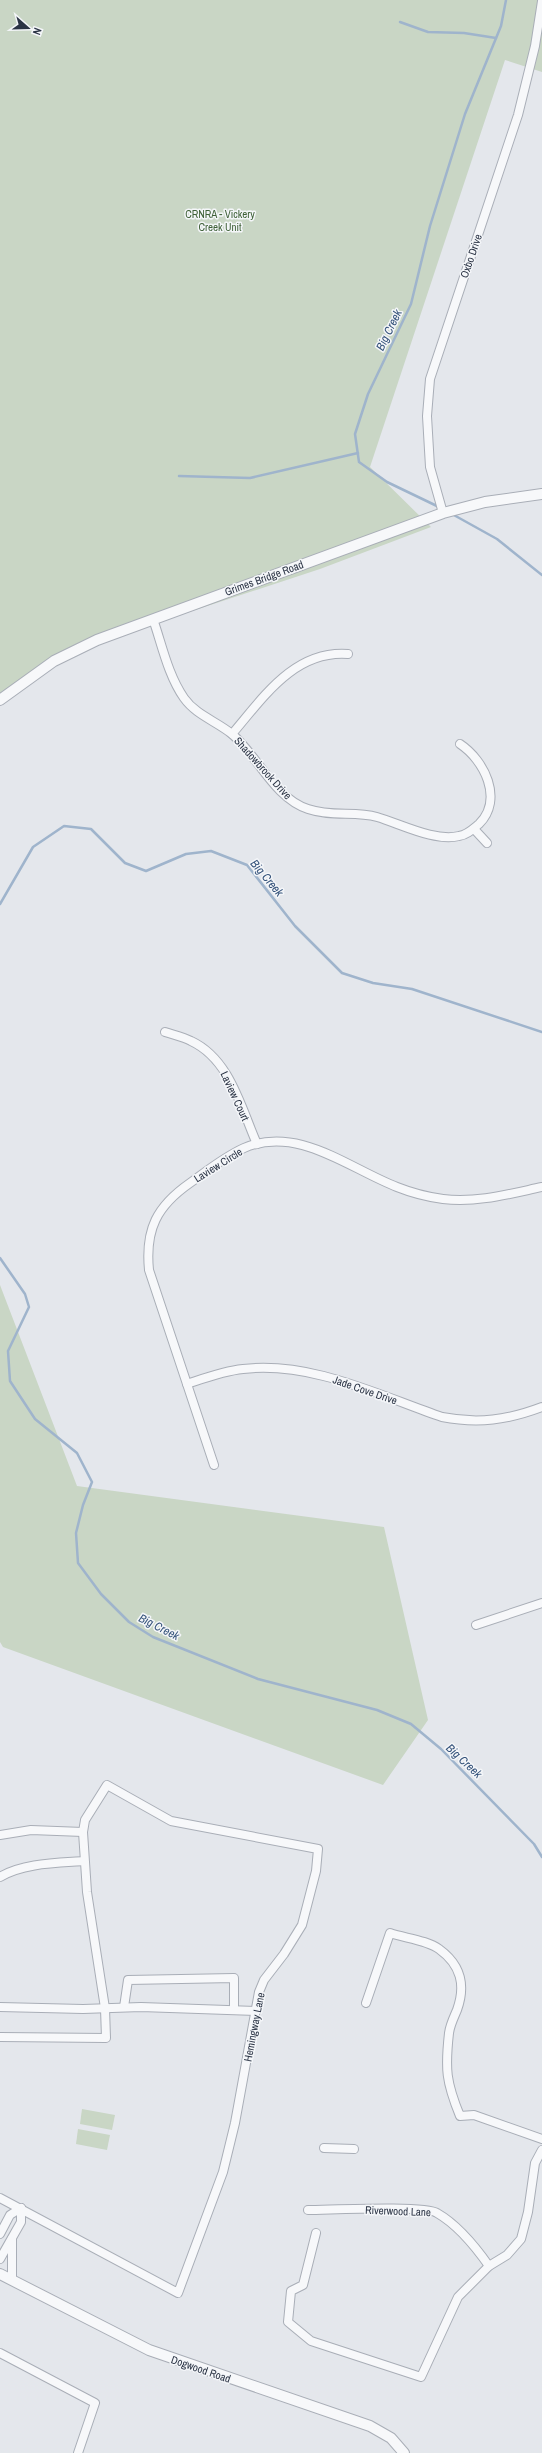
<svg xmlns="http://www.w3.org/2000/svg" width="542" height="2453" viewBox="0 0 542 2453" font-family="'Archivo Narrow',sans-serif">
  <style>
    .green { fill: #c9d6c5 }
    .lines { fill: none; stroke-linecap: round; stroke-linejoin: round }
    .stream { stroke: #9fb4cc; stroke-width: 2.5 }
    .minor-casing { stroke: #a9aeb7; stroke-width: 10 }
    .tertiary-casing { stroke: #a9aeb7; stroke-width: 12 }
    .minor { stroke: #f7f8fa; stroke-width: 8 }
    .tertiary { stroke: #f7f8fa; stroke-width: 10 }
    .labels { text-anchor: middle; stroke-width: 3; stroke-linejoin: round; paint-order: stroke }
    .park-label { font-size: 11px; fill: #3f6138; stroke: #f4f6f9 }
    .street-label { font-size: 11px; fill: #2b3445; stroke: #f4f6f9 }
    .water-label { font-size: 12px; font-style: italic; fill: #34527a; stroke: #f4f6f9 }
  </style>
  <rect width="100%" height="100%" fill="#e4e7ec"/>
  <g class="green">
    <polygon points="0,0 542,0 542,72 505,60 370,467 431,527 320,569 55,656 0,695"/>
    <polygon points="0,1285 77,1486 384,1527 428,1720 383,1785 3,1647 0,1642"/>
    <polygon points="82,2109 115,2115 112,2130 80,2124"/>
    <polygon points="78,2129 110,2135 107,2150 76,2144"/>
  </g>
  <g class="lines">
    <g class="stream">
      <polyline points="400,22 428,32 464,33 496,38"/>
      <polyline points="179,476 250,478 358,453"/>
      <polyline points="439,507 387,482 359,462 355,434 368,394 411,304 430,226 465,114 501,26 506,0"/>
      <polyline points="452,514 497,539 542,575"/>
      <polyline points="0,904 33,847 64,826 91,829 125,863 146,871 186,854 211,851 247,865 295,926 342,973 373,983 412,989 542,1032"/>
      <polyline points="0,1258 25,1294 29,1307 8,1351 10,1381 35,1419 77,1453 92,1482 83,1505 76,1533 78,1563 101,1594 129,1622 153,1637 258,1679 377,1710 411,1724 441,1749 534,1844 542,1857"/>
    </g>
    <defs>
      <g id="minor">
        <polyline points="443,513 430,467 427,416 430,379 518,115 535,46 542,1"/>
        <path d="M153 619C162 645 168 675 184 698 196 715 216 721 232 734 258 756 274 798 308 809 331 817 355 811 377 817 401 824 435 842 459 836 467 835 473 829 479 824 504 799 484 760 460 744"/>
        <path d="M232 734C263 698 294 650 348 654"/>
        <polyline points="474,829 487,843"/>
        <path d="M165 1032C174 1035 183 1037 191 1041 230 1059 241 1108 257 1144"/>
        <path d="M187 1384C205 1378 223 1371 243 1369 311 1361 378 1395 442 1417 478 1424 508 1420 542 1407"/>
        <path d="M214 1465 149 1270C145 1229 157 1206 190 1183 207 1171 224 1157 244 1148 298 1125 348 1168 397 1187 412 1193 428 1197 443 1199 477 1203 509 1194 542 1187"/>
        <polyline points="476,1625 542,1603"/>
        <polyline points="0,1835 31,1830 83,1832"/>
        <path d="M0 1877C23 1863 57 1863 84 1861"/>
        <path d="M366 2003 390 1933C404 1938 427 1940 439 1949 461 1965 466 1985 457 2010 454 2017 450 2025 449 2033 445 2069 446 2082 460 2116L474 2115 542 2139"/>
        <polyline points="0,2007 83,2009 141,2007 256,2011"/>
        <polyline points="124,2007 128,1980 234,1978 234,2010"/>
        <polyline points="0,2037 106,2038 105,2008 87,1892 83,1832 85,1820 107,1785 171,1821 318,1849 316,1871 302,1925 284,1954 264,1980 259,1992 235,2123 223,2172 178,2293 0,2198"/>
        <polyline points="324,2148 354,2149"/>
        <path d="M308 2210C329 2210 425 2205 437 2213 458 2225 475 2246 489 2266"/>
        <polyline points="316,2233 303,2285 291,2291 288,2322 311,2341 421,2377 458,2297 489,2266 507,2255 521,2239 528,2212 535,2163 542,2150"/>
        <polyline points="0,2234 10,2215 21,2208"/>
        <polyline points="12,2239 12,2280"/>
        <polyline points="0,2259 21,2222 21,2208"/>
        <polyline points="0,2353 95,2403 78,2453"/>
      </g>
      <g id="tertiary">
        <polyline points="0,700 54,661 97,640 443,513 485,502 542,494"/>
        <polyline points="0,2274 149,2350 370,2426 391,2438 404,2453"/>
      </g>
    </defs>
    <use href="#minor" class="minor-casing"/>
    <use href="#tertiary" class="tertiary-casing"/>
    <use href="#minor" class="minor"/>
    <use href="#tertiary" class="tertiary"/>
  </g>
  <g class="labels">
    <g class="park-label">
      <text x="220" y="218">CRNRA - Vickery<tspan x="220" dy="13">Creek Unit</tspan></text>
    </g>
    <g class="street-label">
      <text transform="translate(471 256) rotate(-71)" y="4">Oxbo Drive</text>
      <text transform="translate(264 578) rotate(-20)" y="4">Grimes Bridge Road</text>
      <text transform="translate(263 768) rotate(48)" y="4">Shadowbrook Drive</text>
      <text transform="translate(235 1096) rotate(65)" y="4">Laview Court</text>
      <text transform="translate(218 1165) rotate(-32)" y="4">Laview Circle</text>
      <text transform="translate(365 1390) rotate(19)" y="4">Jade Cove Drive</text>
      <text transform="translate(254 2027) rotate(-79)" y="4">Hemingway Lane</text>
      <text transform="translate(398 2211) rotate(2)" y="4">Riverwood Lane</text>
      <text transform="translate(201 2369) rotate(19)" y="4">Dogwood Road</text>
    </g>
    <g class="water-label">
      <text transform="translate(389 330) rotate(-64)" y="4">Big Creek</text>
      <text transform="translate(267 878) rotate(50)" y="4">Big Creek</text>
      <text transform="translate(159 1627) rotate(27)" y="4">Big Creek</text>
      <text transform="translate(464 1761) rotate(43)" y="4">Big Creek</text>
    </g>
  </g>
  <g transform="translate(28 28) rotate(110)" stroke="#f4f6f9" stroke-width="3" paint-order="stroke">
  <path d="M0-3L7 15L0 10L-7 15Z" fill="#2b3445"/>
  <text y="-6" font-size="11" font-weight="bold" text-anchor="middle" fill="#2b3445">N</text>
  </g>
</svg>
